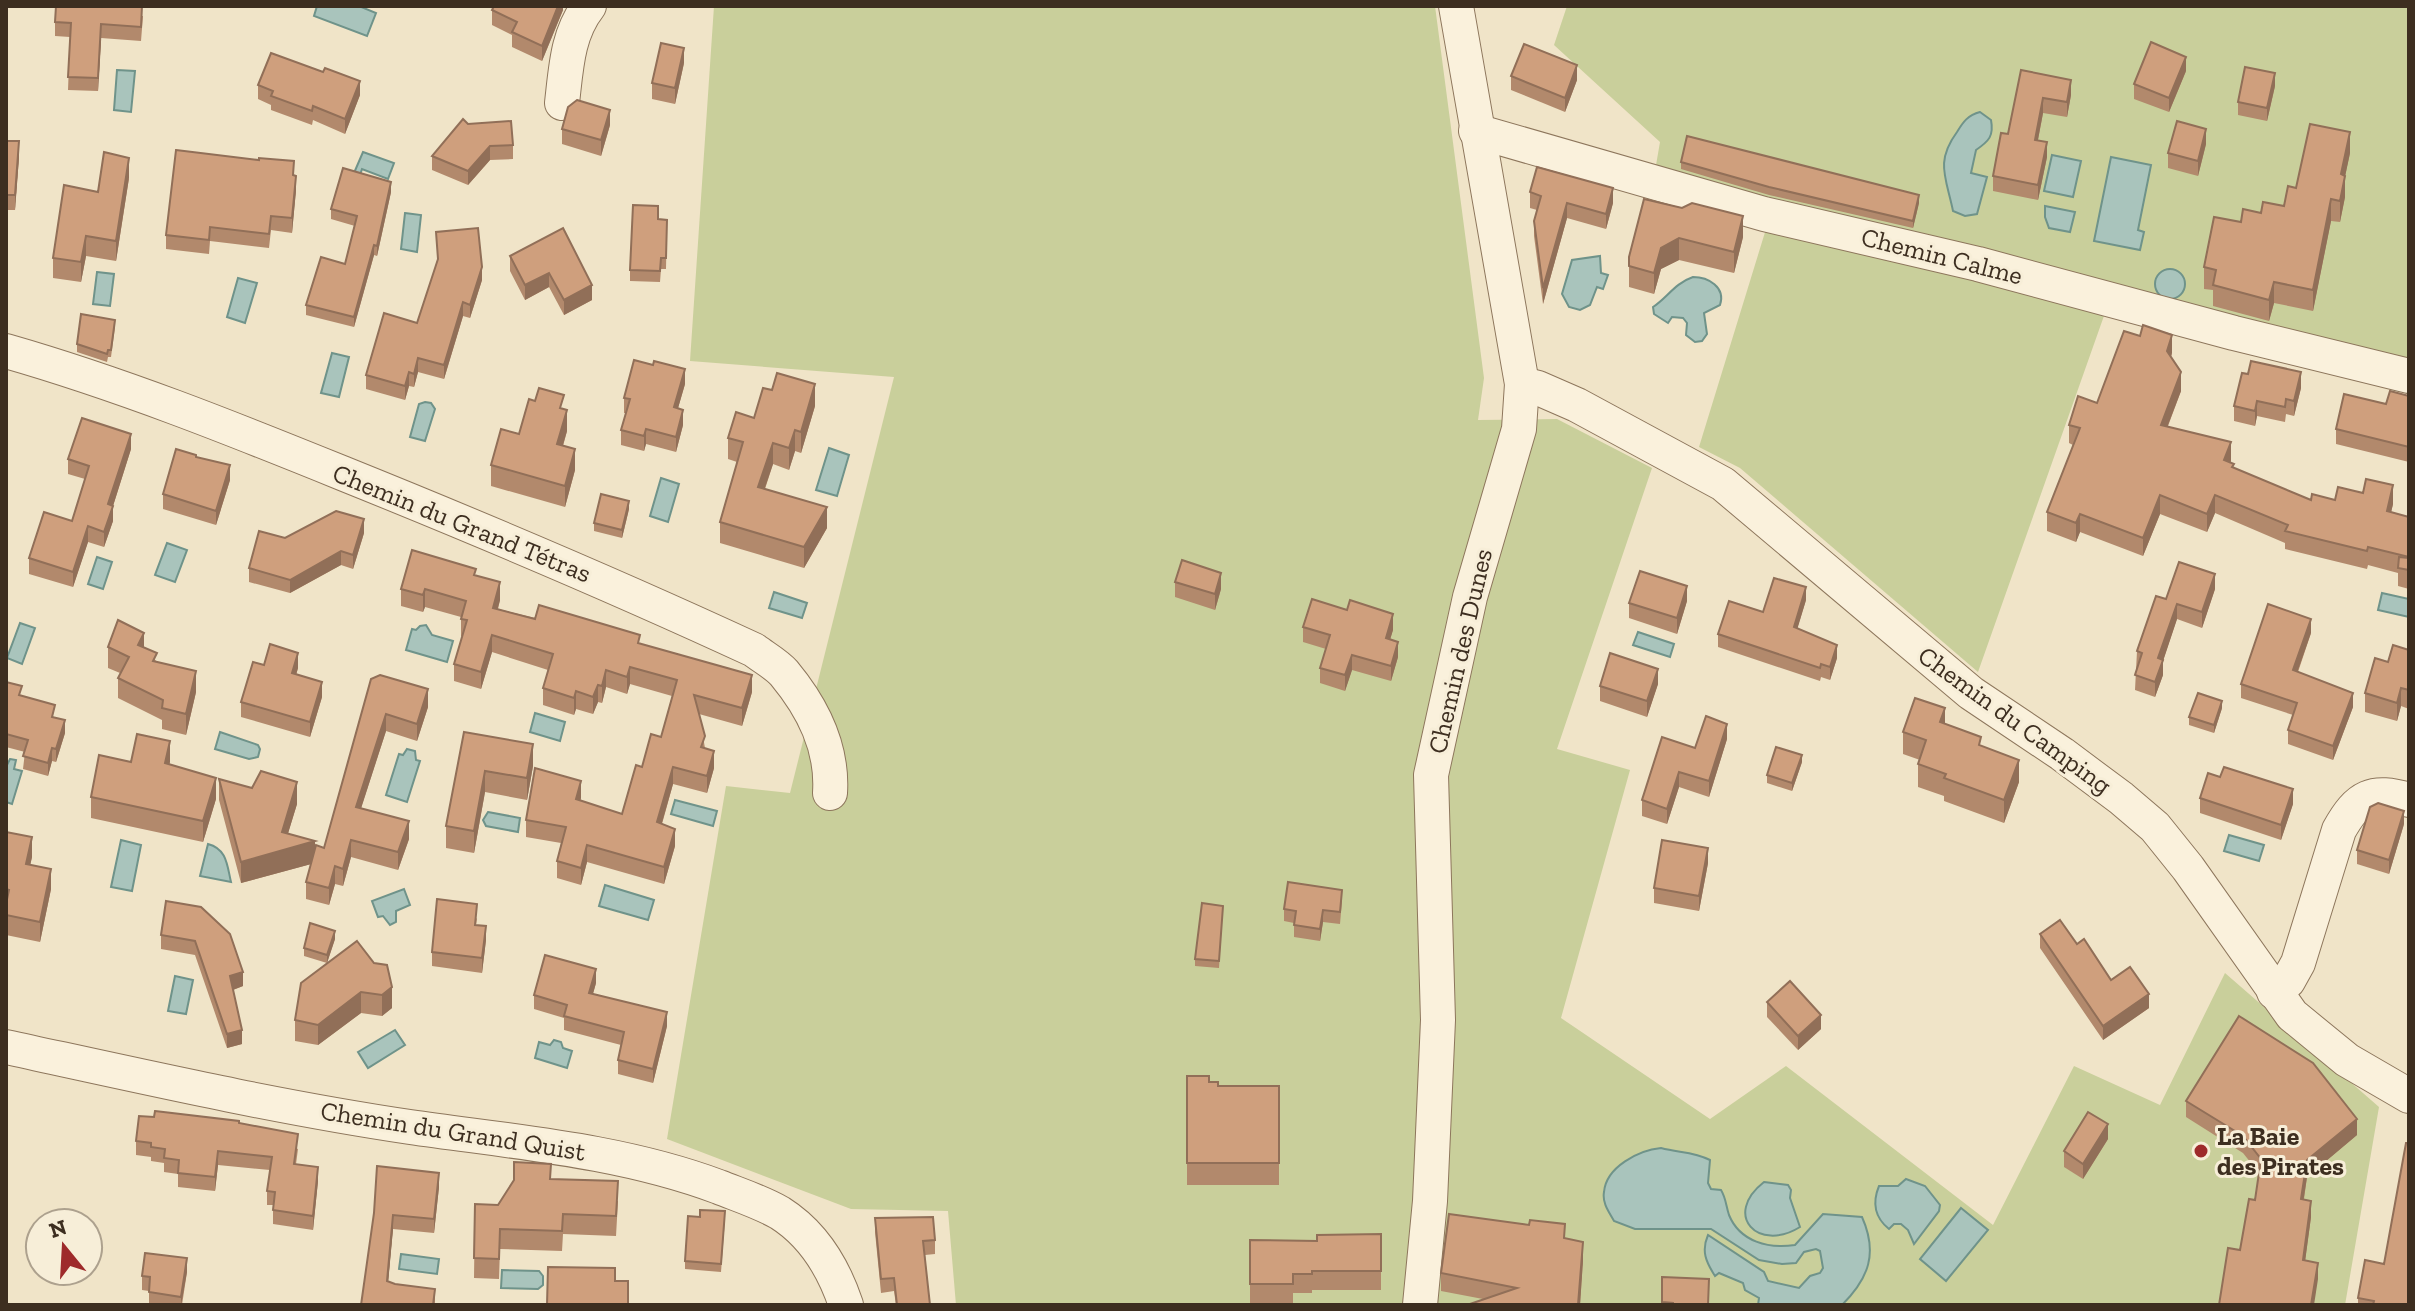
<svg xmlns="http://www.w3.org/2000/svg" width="2415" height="1311" viewBox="0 0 2415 1311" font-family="'Zilla Slab',serif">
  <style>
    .green { fill: #c9cf9b }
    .water { fill: #a9c4bc; stroke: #6f938a; stroke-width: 2 }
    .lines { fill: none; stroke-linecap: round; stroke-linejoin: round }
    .minor-casing { stroke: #8d765c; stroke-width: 36 }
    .minor { stroke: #faf1dc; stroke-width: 34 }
    .wall { fill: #b2896c }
    .shaded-wall { fill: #916f58 }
    .building { fill: #cf9f7d; stroke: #916f58; stroke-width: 2 }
    .poi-dot { fill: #9e2a2b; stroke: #f7eed8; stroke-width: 3 }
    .labels { text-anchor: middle; stroke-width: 6; stroke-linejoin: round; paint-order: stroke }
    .street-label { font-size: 26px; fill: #3d2e20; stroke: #f7eed8 }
    .poi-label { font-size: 26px; font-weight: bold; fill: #3d2e20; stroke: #f7eed8; text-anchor: start }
  </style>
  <rect width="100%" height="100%" fill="#f0e4c8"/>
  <g class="green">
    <polygon points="714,6 1435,6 1484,378 1478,420 1557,419 1652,468 1557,749 1630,770 1561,1018 1710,1119 1786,1066 1993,1225 2074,1066 2160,1105 2225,973 2379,1107 2345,1305 956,1305 948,1211 851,1209 667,1139 726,786 790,793 894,377 690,361"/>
    <polygon points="1567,6 2409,6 2409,363 1655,171 1660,142 1554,45"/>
    <polygon points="1766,229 2105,313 1978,672 1740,468 1699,447"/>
  </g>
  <g class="water">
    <polygon points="317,6 359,6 376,13 367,36 314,16"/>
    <polygon points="117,70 135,71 131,112 114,110"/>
    <path d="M1980 112 1991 120C1994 136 1989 141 1976 150L1971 173 1987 177 1977 214 1965 216 1953 211C1946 177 1935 162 1957 132 1963 122 1968 115 1980 112Z"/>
    <polygon points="363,152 394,163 388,179 362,169 360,175 354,173"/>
    <polygon points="2052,155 2081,161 2073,197 2044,191"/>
    <polygon points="2111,157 2151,165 2138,230 2144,232 2140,250 2094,241"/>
    <polygon points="2045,206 2075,212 2070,232 2049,228 2045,217"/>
    <polygon points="405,213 421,215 417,252 401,249"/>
    <polygon points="1600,256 1601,273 1608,275 1603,289 1597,287 1590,305 1580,310 1569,307 1562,294 1572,260"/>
    <circle cx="2170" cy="284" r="15"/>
    <polygon points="97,272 114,274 110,306 93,304"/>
    <path d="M1693 277C1708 277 1726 287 1720 305L1704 313 1707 334 1702 341 1695 342 1686 335 1687 323 1683 318 1672 317 1668 323 1654 314 1653 307C1667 298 1675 283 1693 277Z"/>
    <polygon points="238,278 257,283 245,323 227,317"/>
    <polygon points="332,353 349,357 339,397 321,393"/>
    <polygon points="425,402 431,403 435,409 425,441 410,437 419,404"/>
    <polygon points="829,448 849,455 837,496 816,490"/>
    <polygon points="661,478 679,484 668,522 650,516"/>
    <polygon points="167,543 187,550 175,582 155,575"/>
    <polygon points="97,557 112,562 103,589 88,584"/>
    <polygon points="774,592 807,603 802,618 769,608"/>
    <polygon points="2382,593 2409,599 2409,617 2378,610"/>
    <polygon points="20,623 35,628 22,664 7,658"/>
    <polygon points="426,625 432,635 453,641 447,662 406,650 412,629 416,630 420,626"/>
    <polygon points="1638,632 1674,644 1670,657 1633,645"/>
    <polygon points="535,713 565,722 560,741 530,732"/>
    <polygon points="220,732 258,745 260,749 258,757 249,759 215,749"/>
    <polygon points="407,749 415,751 416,760 420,761 407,802 386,795 399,754 403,755"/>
    <polygon points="10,759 16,760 14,769 22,771 12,804 6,802 6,767"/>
    <polygon points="675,800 717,811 713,826 671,814"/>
    <polygon points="488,812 520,818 518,832 486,826 483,820"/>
    <polygon points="2229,835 2264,845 2259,861 2224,851"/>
    <polygon points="121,840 141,845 132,891 111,887"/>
    <path d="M208 844C227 849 227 865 231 882L200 876Z"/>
    <polygon points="605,885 654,900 648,920 599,906"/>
    <polygon points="404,889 410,905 396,911 396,922 390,925 383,916 378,917 372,901"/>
    <polygon points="175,976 193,980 186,1014 168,1011"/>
    <polygon points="395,1030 405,1045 368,1068 358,1052"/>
    <polygon points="554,1040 561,1042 563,1048 572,1051 567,1068 535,1058 539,1042 550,1045"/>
    <path d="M1661 1148C1679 1153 1693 1151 1710 1160L1708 1183 1711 1189 1721 1190C1726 1198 1726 1206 1729 1215 1740 1242 1769 1249 1795 1245L1823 1214 1862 1217C1878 1253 1869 1278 1842 1305H1758L1759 1298 1745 1290 1743 1283 1719 1273 1715 1276C1706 1262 1701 1251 1708 1235L1764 1272 1768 1281 1799 1288 1810 1276 1820 1273 1823 1268 1820 1251 1816 1249 1804 1252 1796 1263 1782 1264 1759 1260 1711 1229H1635L1614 1221C1609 1212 1602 1203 1604 1192 1606 1167 1639 1150 1661 1148Z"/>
    <path d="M1906 1179 1925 1186 1940 1205 1939 1211 1914 1244 1908 1230 1901 1224H1894L1889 1229C1874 1217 1872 1203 1879 1186H1898Z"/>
    <path d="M1764 1182 1788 1185 1791 1190 1790 1198 1800 1227C1758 1253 1722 1215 1764 1182Z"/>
    <polygon points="1961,1208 1988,1230 1946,1281 1920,1259"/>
    <polygon points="401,1254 439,1259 437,1274 399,1269"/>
    <polygon points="502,1270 539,1271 543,1276 543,1285 538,1289 501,1288"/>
  </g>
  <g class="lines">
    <defs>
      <g id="minor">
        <path d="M562 103C566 69 567 34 589 6"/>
        <polyline points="1476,131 1764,214 1978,264 2234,333 2409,376"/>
        <path d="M6 351C121 384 231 428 342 473 481 529 618 587 754 650 763 657 776 664 784 673 813 708 833 747 830 793"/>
        <polyline points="1522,384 1538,388 1577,405 1723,484 1971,693 2062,754 2121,798 2155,827 2188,868 2292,1015 2347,1060 2409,1096"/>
        <path d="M2274 992 2288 981 2298 963 2339 830C2358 796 2372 789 2409 800"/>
        <path d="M6 1047C140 1076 275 1107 410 1127 514 1142 620 1150 719 1187 739 1195 761 1202 780 1213 813 1234 834 1269 846 1305"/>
        <polyline points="1420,1305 1430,1201 1438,1020 1431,775 1470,597 1519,429 1522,384 1456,6"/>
      </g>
    </defs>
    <use href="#minor" class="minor-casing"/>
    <use href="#minor" class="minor"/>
  </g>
  <g class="wall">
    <polygon points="563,6 563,10 542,61 512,47 512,35 492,25 492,10"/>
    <polygon points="143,16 141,41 101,38 98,91 68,90 70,37 55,36 55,22"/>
    <polygon points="684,63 675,104 652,99 652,83"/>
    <polygon points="2021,70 2071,95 2067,117 2043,113 2038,140 2047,157 2038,200 1993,191 1993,176 2008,134"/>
    <polygon points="2186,71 2169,112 2134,99 2134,84"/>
    <polygon points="1511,76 1577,80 1565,112 1511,90"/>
    <polygon points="258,85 360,95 345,134 313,120 312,125 271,110 271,105 258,99"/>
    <polygon points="2275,86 2267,121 2238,115 2238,102"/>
    <polygon points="468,124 513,145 513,159 490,160 468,185 432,170 432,156"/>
    <polygon points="610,125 601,156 562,144 562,129"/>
    <polygon points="6,141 19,157 15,210 6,210"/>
    <polygon points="2206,144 2198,176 2168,168 2168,153"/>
    <polygon points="2350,153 2345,176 2345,197 2340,222 2331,221 2313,311 2274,303 2269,321 2213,306 2213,290 2204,289 2204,267 2241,222 2261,213 2284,206 2296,188"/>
    <polygon points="1681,162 1919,203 1913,228 1769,195 1681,169"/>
    <polygon points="294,176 296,190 292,233 271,230 269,248 210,241 209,254 166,249 166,235"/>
    <polygon points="129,178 116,261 86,256 81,282 53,278 53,258"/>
    <polygon points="391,192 377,256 374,255 354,327 306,315 306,305 345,264 355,226 331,219 331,209"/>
    <polygon points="1530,192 1613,203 1606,229 1567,218 1543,304 1534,236 1534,221 1537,210 1530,208"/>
    <polygon points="1644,199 1743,237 1734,273 1679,260 1661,269 1654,294 1629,287 1629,257"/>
    <polygon points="658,219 667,220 666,269 661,269 660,282 630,281 630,270"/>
    <polygon points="436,232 482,280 470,318 463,316 444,379 418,372 414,387 409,386 405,400 366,389 366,375 417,323 438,262"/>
    <polygon points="510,256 592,285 592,300 564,315 549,287 525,300 510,271"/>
    <polygon points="115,327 111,357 108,357 107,362 77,352 77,344"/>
    <polygon points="2172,353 2171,357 2181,391 2168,426 2231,460 2231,462 2234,468 2311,500 2335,500 2393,504 2391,512 2409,517 2409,589 2398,586 2398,573 2368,565 2367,569 2285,549 2285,543 2215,513 2207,532 2160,514 2143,556 2080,532 2076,542 2047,531 2047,512 2073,445 2069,443 2069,425 2097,403"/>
    <polygon points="685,384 678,408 683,425 676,452 646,444 644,451 621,445 621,430 626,413 624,413 624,398"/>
    <polygon points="2301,388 2294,416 2286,414 2285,422 2257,416 2255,426 2234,421 2234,406"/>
    <polygon points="2409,396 2409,462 2336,444 2336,429 2386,404"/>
    <polygon points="815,406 801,453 795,451 789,470 773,464 765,489 827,528 804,568 720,543 720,522 737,462 728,459 728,438 754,418"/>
    <polygon points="564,409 567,431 563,446 575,470 565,507 491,486 491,465 519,434"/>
    <polygon points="131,449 113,506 113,521 104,547 88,542 73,587 29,574 29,558 72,521 85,479 68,474 68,459"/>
    <polygon points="196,457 230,480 216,525 163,509 163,494"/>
    <polygon points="629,509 622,538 594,531 594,523"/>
    <polygon points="364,533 353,569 341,565 290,593 249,582 249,568 285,538"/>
    <polygon points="476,575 500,600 498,609 640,643 752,692 742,726 699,714 705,748 714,768 707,793 673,784 662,824 675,846 664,884 587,862 581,885 557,878 557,861 561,843 526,837 526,820 581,798 580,800 622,814 642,767 661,737 672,696 630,684 627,694 606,687 602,703 598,702 593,714 576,709 574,715 543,705 543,688 548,670 492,652 481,689 454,681 454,664 462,636 461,636 461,617 425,607 423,612 401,606 401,589"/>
    <polygon points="1175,582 1221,589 1215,610 1175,597"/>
    <polygon points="2215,589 2202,628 2177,619 2163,661 2163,675 2155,697 2135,690 2137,651 2166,599"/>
    <polygon points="1806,600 1797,629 1837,658 1830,680 1821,677 1820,681 1718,647 1718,634 1763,612"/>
    <polygon points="1687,601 1677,634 1629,618 1629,603"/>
    <polygon points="1303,627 1393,630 1390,639 1398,657 1391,681 1352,670 1345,691 1320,683 1320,668 1326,649 1303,642"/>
    <polygon points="2311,633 2298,672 2353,707 2333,760 2288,744 2288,730 2293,715 2241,698 2241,684"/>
    <polygon points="108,647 144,648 157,662 196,692 186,735 162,729 162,720 118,698 118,678 120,673 108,668"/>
    <polygon points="2409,650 2409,709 2401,706 2397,721 2365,712 2365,693 2388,662"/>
    <polygon points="264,665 298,668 296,675 322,697 310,737 241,717 241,702"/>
    <polygon points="371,679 428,707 417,741 386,731 361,808 409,839 398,870 351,857 343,886 335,884 329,905 306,899 306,882 311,864 241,883 219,800 219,779 297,804 288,833 315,850 324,848"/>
    <polygon points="6,682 22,696 55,718 65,733 56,762 52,761 48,776 23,769 25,752 6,747"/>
    <polygon points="1658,684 1647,717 1600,701 1600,686"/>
    <polygon points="2222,708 2214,733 2189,725 2189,717"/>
    <polygon points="1945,724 1981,746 2019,782 2004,823 1944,801 1944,796 1918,787 1918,764 1920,760 1903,754 1903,732"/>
    <polygon points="464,732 533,766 527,800 485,792 474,853 446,848 446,826"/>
    <polygon points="1727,739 1709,797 1679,787 1667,824 1642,816 1642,800 1695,748"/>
    <polygon points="1802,762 1792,791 1767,783 1767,775"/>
    <polygon points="169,765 216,799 203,842 91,818 91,797"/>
    <polygon points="2200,798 2293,804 2281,840 2200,813"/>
    <polygon points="2404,824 2389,874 2357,864 2357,850"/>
    <polygon points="6,832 32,857 30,865 51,889 40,942 6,935"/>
    <polygon points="1708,863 1699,911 1654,903 1654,888"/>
    <polygon points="166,901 243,986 233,990 242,1044 227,1048 195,955 161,949 161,935"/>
    <polygon points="1342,901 1340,924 1323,922 1320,941 1294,937 1294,923 1284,921 1284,909"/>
    <polygon points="1223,906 1219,968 1195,966 1195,959"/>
    <polygon points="477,918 476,925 486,940 482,973 432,966 432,952"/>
    <polygon points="2040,934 2077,944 2111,980 2149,1008 2103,1040 2040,948"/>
    <polygon points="335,939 327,963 304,956 304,948"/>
    <polygon points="357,941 392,1008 382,1016 361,1013 318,1045 295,1041 295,1020"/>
    <polygon points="596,983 593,994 667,1026 653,1083 618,1074 618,1060 621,1045 564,1030 564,1018 534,1009 534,995"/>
    <polygon points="1767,1002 1821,1029 1798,1050 1767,1017"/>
    <polygon points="1187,1076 1209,1082 1218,1086 1279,1086 1279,1185 1187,1185"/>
    <polygon points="2186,1101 2357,1135 2307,1177 2304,1199 2311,1217 2305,1261 2318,1279 2240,1250 2255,1200 2259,1173 2243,1153 2186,1117"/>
    <polygon points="239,1123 298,1149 296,1164 318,1181 313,1230 273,1224 273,1205 267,1205 267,1191 270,1170 218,1165 215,1191 178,1187 178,1174 164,1172 164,1163 151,1161 151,1157 136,1155 136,1141"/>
    <polygon points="2108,1139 2083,1179 2064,1167 2064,1151"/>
    <polygon points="551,1179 618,1201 616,1236 563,1234 562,1251 500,1249 499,1279 474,1278 475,1204 498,1205"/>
    <polygon points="439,1187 434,1233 393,1229 388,1282 395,1284 435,1289 435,1305 361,1305 374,1213"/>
    <polygon points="875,1218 935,1240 935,1254 925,1255 930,1305 896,1305 894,1291 881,1293 875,1232"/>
    <polygon points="725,1219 721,1272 685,1269 685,1261"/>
    <polygon points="1529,1225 1565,1239 1583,1260 1580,1305 1483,1299 1441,1291 1441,1273"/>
    <polygon points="1381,1234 1381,1290 1312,1290 1312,1293 1293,1293 1293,1303 1250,1303 1250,1240 1317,1241"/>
    <polygon points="2384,1264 2409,1305 2358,1305 2358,1298"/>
    <polygon points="187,1272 182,1305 149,1305 149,1291 142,1290 142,1276"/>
    <polygon points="1662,1277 1708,1305 1662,1305"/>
  </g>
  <g class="shaded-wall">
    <polygon points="558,6 563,6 563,10 542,61 542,46"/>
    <polygon points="101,24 101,38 98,91 98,78"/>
    <polygon points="684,48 684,63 675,104 675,88"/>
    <polygon points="2186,57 2186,71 2169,112 2169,98"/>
    <polygon points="1577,65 1577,80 1565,112 1565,98"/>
    <polygon points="2275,73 2275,86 2267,121 2267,108"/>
    <polygon points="2071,80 2071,95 2067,117 2067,102"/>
    <polygon points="360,81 360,95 345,134 345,119"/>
    <polygon points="2043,98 2043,113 2035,155 2035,140"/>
    <polygon points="610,110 610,125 601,156 601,140"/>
    <polygon points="2206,129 2206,144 2198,176 2198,161"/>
    <polygon points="2350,132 2350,153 2341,196 2341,174"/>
    <polygon points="19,141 19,157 15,210 15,195"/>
    <polygon points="2047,142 2047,157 2038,200 2038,185"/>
    <polygon points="490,146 490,160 468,185 468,171"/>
    <polygon points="129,158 129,178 116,261 116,241"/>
    <polygon points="296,176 296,190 292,233 292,218"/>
    <polygon points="2345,176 2345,197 2340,222 2340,201"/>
    <polygon points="391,182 391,192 377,256 377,246"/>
    <polygon points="1613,188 1613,203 1606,229 1606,214"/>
    <polygon points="1919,195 1919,203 1913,228 1913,221"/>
    <polygon points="2331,199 2331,221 2313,311 2313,290"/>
    <polygon points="1567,203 1567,218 1543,304 1543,288"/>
    <polygon points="1743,216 1743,237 1734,273 1734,252"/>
    <polygon points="86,236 86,256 81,282 81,262"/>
    <polygon points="1679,238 1679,260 1661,269 1654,294 1654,273 1661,248"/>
    <polygon points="374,245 374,255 354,327 354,317"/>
    <polygon points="482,267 482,280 470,318 470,305"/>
    <polygon points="549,273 549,287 525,300 525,285"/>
    <polygon points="2274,282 2274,303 2269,321 2269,300"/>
    <polygon points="592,285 592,300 564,315 564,300"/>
    <polygon points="463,302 463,316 444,379 444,365"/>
    <polygon points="2172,335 2172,353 2167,369 2167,351"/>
    <polygon points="418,358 418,372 414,387 414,374"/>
    <polygon points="685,369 685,384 674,422 674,407"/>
    <polygon points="409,372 409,386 405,400 405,386"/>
    <polygon points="2181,372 2181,391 2161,443 2161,425"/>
    <polygon points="2301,372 2301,388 2294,416 2294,401"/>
    <polygon points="815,384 815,406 801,453 801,432"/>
    <polygon points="2257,401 2257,416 2255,426 2255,411"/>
    <polygon points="567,410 567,431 557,465 557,444"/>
    <polygon points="683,410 683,425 676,452 676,437"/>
    <polygon points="646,429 646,444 644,451 644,436"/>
    <polygon points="795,430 795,451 789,470 789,448"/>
    <polygon points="131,434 131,449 113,506 113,521 104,547 104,532 108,504"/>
    <polygon points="2231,442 2231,460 2224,478 2224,460"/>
    <polygon points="773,443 773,464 758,508 758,487"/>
    <polygon points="575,449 575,470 565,507 565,486"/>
    <polygon points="230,465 230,480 216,525 216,511"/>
    <polygon points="2393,485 2393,504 2387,530 2387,511"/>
    <polygon points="2160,495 2160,514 2143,556 2143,538"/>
    <polygon points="2215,495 2215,513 2207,532 2207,514"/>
    <polygon points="629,501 629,509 622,538 622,530"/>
    <polygon points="827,507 827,528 804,568 804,547"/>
    <polygon points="2080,514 2080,532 2076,542 2076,523"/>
    <polygon points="364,519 364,533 353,569 353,555"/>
    <polygon points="88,526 88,542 73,587 73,572"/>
    <polygon points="341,551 341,565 290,593 290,580"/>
    <polygon points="1221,573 1221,589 1215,610 1215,594"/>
    <polygon points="2215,574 2215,589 2202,628 2202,612"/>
    <polygon points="500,582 500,600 493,625 493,608"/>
    <polygon points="1687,586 1687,601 1677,634 1677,618"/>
    <polygon points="1806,587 1806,600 1794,640 1794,627"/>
    <polygon points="425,589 425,607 423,612 423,595"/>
    <polygon points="2177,604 2177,619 2163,661 2163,675 2155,697 2155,682 2158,658"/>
    <polygon points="1393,614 1393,630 1386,653 1386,638"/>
    <polygon points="2311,619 2311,633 2293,684 2293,670"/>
    <polygon points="144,633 144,653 138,645"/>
    <polygon points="492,635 492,652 481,689 481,672"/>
    <polygon points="1398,642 1398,657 1391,681 1391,666"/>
    <polygon points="1837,645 1837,658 1830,680 1830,667"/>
    <polygon points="298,653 298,668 292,688 292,673"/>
    <polygon points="1352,655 1352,670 1345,691 1345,675"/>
    <polygon points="630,667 630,684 627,694 627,677"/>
    <polygon points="1658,669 1658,684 1647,717 1647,701"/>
    <polygon points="606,670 606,687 602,703 602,686"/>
    <polygon points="196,671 196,692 186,735 186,714"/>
    <polygon points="752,675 752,692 742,726 742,708"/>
    <polygon points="322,682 322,697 310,737 310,722"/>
    <polygon points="598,685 598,702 593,714 593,697"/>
    <polygon points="2401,688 2401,706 2397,721 2397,703"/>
    <polygon points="428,689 428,707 417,741 417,724"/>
    <polygon points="576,691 576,709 574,715 574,698"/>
    <polygon points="2353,693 2353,707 2333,760 2333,746"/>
    <polygon points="2222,701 2222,708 2214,733 2214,725"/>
    <polygon points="1945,708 1945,731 1940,722"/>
    <polygon points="386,714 386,731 356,824 356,807"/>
    <polygon points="65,720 65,733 56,762 56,749"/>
    <polygon points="1727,724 1727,739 1709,797 1709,781"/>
    <polygon points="170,741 170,762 165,785 165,763"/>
    <polygon points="533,744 533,766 527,800 527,778"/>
    <polygon points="52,748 52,761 48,776 48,763"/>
    <polygon points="714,751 714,768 707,793 707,776"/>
    <polygon points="1802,755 1802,762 1792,791 1792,783"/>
    <polygon points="2019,760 2019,782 2004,823 2004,800"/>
    <polygon points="673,767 673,784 657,840 657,822"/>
    <polygon points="485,771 485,792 474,853 474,831"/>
    <polygon points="1679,772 1679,787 1667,824 1667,809"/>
    <polygon points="216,778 216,799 203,842 203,821"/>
    <polygon points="581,781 581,798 576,816 576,799"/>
    <polygon points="297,782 297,804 283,850 315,841 315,863 241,883 241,862 282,832"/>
    <polygon points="2293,789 2293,804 2281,840 2281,825"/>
    <polygon points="2404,811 2404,824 2389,874 2389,860"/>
    <polygon points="409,821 409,839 398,870 398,852"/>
    <polygon points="675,829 675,846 664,884 664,867"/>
    <polygon points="32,837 32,857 26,884 26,864"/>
    <polygon points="351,840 351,857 343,886 343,869"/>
    <polygon points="587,845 587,862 581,885 581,868"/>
    <polygon points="1708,848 1708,863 1699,911 1699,896"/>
    <polygon points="335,866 335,884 329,905 329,888"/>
    <polygon points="51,869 51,889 40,942 40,922"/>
    <polygon points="1323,910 1323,922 1320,941 1320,929"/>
    <polygon points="486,926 486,940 482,973 482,958"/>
    <polygon points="335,931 335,939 327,963 327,955"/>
    <polygon points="596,969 596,983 589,1007 589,993"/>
    <polygon points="243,972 243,986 230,991 230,976"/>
    <polygon points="392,987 392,1008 382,1016 382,995"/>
    <polygon points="361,992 361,1013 318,1045 318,1025"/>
    <polygon points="2149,994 2149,1008 2103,1040 2103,1026"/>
    <polygon points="667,1012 667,1026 653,1083 653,1069"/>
    <polygon points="1821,1015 1821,1029 1798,1050 1798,1036"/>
    <polygon points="242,1030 242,1044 227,1048 227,1034"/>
    <polygon points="2357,1119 2357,1135 2307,1177 2301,1216 2301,1199 2307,1160"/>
    <polygon points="2108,1124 2108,1139 2083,1179 2083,1164"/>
    <polygon points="218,1151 218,1165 215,1191 215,1177"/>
    <polygon points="318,1167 318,1181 313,1230 313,1216"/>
    <polygon points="439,1173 439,1187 434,1233 434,1219"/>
    <polygon points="2311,1201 2311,1217 2303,1277 2303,1260"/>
    <polygon points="393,1215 393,1229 387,1295 387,1281"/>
    <polygon points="1583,1242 1583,1260 1580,1305 1578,1305"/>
    <polygon points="187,1258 187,1272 181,1305 181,1297"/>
    <polygon points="2318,1263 2318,1279 2314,1305 2311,1305"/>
  </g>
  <g class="building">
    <polygon points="56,6 142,6 141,27 101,24 98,78 68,77 71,23 55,22"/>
    <polygon points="494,6 558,6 542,46 512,32 517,22 492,10"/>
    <polygon points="2151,42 2186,57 2169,98 2134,84"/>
    <polygon points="661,43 684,48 675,88 652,83"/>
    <polygon points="1524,44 1577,65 1565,98 1511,76"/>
    <polygon points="271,53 323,72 325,68 360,81 345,119 313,106 312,111 271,96 273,91 258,85"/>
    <polygon points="2245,67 2275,73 2267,108 2238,102"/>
    <polygon points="2021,70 2071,80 2067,102 2043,98 2035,140 2047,142 2038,185 1993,176 2001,133 2008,134"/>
    <polygon points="577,100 610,110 601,140 562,129 568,107"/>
    <polygon points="463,119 468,124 511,121 513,145 490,146 468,171 432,156"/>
    <polygon points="2177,121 2206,129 2198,161 2168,153"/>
    <polygon points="2310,124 2350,132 2341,174 2345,176 2340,201 2331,199 2313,290 2274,282 2269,300 2213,285 2216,270 2204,267 2214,217 2241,222 2243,209 2261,213 2263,202 2284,206 2288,186 2296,188"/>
    <polygon points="1687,136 1919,195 1913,221 1769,187 1681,162"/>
    <polygon points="6,141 19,141 15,195 6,195"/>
    <polygon points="176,150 259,160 259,158 294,161 293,175 296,176 292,218 271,216 269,234 210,227 209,240 166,235"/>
    <polygon points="104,152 129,158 116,241 86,236 81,262 53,258 64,185 98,192"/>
    <polygon points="1537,167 1613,188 1606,214 1567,203 1543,288 1534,221 1541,196 1530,192"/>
    <polygon points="343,168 391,182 377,246 374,245 354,317 306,305 321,257 345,264 357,216 331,209"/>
    <polygon points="1644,199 1682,208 1692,203 1743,216 1734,252 1679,238 1661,248 1654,273 1629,266 1629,257"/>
    <polygon points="633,205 658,206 658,219 667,220 666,258 661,258 660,271 630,270"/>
    <polygon points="478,228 482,267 470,305 463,302 444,365 418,358 414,374 409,372 405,386 366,375 384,313 417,323 438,259 436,232"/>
    <polygon points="563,228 592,285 564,300 549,273 525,285 510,256"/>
    <polygon points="81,314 115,320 111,350 108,350 107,354 77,344"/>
    <polygon points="2143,325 2172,335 2167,351 2181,372 2161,425 2231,442 2224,460 2234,464 2232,467 2311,500 2312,494 2335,500 2338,487 2363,493 2366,479 2393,485 2387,511 2409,517 2409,557 2368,547 2367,551 2285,531 2288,525 2215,495 2207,514 2160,495 2143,538 2080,514 2076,523 2047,512 2080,428 2069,425 2078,396 2097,403 2124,331 2140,336"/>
    <polygon points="634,360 653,365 654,361 685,369 674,407 683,410 676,437 646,429 644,436 621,430 630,399 624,398"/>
    <polygon points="2251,361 2301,372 2294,401 2286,399 2285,407 2257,401 2255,411 2234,406 2242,373 2248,374"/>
    <polygon points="777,373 815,384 801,432 795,430 789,448 773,443 758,487 827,507 804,547 720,522 743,442 728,438 736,412 754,418 763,388 772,390"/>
    <polygon points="539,388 564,395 560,408 567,410 557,444 575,449 565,486 491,465 501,429 519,434 529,399 535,401"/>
    <polygon points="2390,391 2409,396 2409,447 2336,429 2344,394 2386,404"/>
    <polygon points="82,418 131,434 108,504 113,506 104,532 88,526 73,572 29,558 44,512 72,521 89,466 68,459"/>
    <polygon points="176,449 196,455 196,457 230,465 216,511 163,494"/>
    <polygon points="601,494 629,501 622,530 594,523"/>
    <polygon points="336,511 364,519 353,555 341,551 290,580 249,568 259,531 285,538"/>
    <polygon points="412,550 476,569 474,575 500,582 493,608 535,619 539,605 640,635 638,643 752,675 742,708 694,695 705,736 701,747 714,751 707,776 673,767 657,822 675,829 664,867 587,845 581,868 557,861 566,827 526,820 535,768 581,781 576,799 622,814 636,765 642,767 651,734 661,737 677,680 630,667 627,677 606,670 602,686 598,685 593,697 576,691 574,698 543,688 553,654 492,635 481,672 454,664 467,620 461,619 466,601 425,589 423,595 401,589"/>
    <polygon points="2399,557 2409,558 2409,570 2398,568"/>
    <polygon points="1182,560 1221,573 1215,594 1175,582"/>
    <polygon points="2179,562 2215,574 2202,612 2177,604 2158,658 2163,660 2155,682 2135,675 2142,653 2137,651 2156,596 2166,599"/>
    <polygon points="1640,571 1687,586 1677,618 1629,603"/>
    <polygon points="1774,578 1806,587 1794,627 1837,645 1830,667 1821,664 1820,668 1718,634 1729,601 1763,612"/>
    <polygon points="1312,599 1347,610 1350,600 1393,614 1386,638 1398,642 1391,666 1352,655 1345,675 1320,668 1330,635 1303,627"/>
    <polygon points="2268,604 2311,619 2293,670 2353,693 2333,746 2288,730 2297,703 2241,684"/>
    <polygon points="118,620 144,633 138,645 157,653 153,661 196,671 186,714 162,708 163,700 118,678 129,657 108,647"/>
    <polygon points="270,644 298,653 292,673 322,682 310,722 241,702 253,662 264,665"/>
    <polygon points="2393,645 2409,650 2409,690 2401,688 2397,703 2365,693 2375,658 2388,662"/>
    <polygon points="1610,653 1658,669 1647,701 1600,686"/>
    <polygon points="380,675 428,689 417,724 386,714 356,807 409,821 398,852 351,840 343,869 335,866 329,888 306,882 316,845 324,848 371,679"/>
    <polygon points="6,682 22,686 19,695 55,705 52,717 65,720 56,749 52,748 48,763 23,756 28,740 6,734"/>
    <polygon points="2198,693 2222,701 2214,725 2189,717"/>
    <polygon points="1915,698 1945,708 1940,722 1981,737 1979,745 2019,760 2004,800 1944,778 1946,774 1918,764 1926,740 1903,732"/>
    <polygon points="1706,716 1727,724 1709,781 1679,772 1667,809 1642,800 1662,737 1695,748"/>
    <polygon points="464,732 533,744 527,778 485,771 474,831 446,826"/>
    <polygon points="137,734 170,741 165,763 216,778 203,821 91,797 99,755 131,762"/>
    <polygon points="1776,747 1802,755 1792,783 1767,775"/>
    <polygon points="2224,767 2293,789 2281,825 2200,798 2208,773 2220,777"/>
    <polygon points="261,771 297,782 282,832 315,841 241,862 219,779 252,788"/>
    <polygon points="2378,803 2404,811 2389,860 2357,850 2370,807"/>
    <polygon points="6,832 32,837 26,864 51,869 40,922 6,915 6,904 9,890 6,889"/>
    <polygon points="1662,840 1708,848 1699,896 1654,888"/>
    <polygon points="1288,882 1342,890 1340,912 1323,910 1320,929 1294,925 1296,911 1284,909"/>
    <polygon points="437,899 477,904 475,925 486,926 482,958 432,952"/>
    <polygon points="166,901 201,907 230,934 243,972 230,976 242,1030 227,1034 195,941 161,935"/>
    <polygon points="1202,903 1223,906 1219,961 1195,959"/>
    <polygon points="2060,920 2077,944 2084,939 2111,980 2130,967 2149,994 2103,1026 2040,934"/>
    <polygon points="310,923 335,931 327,955 304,948"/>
    <polygon points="357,941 374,963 387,965 392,987 382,995 361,992 318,1025 295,1020 301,983"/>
    <polygon points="545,955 596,969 589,993 667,1012 653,1069 618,1060 624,1032 564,1016 567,1005 534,995"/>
    <polygon points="1790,981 1821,1015 1798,1036 1767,1002"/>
    <polygon points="2239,1016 2313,1063 2357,1119 2307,1160 2301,1199 2311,1201 2303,1260 2318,1263 2311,1305 2219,1305 2228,1248 2240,1250 2249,1199 2255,1200 2261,1159 2243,1136 2186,1101"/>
    <polygon points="1187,1076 1209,1076 1209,1082 1218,1082 1218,1086 1279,1086 1279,1163 1187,1163"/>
    <polygon points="155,1111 239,1121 239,1123 298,1134 294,1164 318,1167 313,1216 273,1210 275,1192 267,1191 272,1157 218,1151 215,1177 178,1173 179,1160 164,1158 165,1149 151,1147 151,1143 136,1141 139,1116 154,1117"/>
    <polygon points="2088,1112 2108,1124 2083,1164 2064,1151"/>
    <polygon points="2406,1143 2409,1143 2409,1305 2373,1305 2374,1301 2358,1298 2365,1260 2384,1264"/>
    <polygon points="514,1162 551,1164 550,1179 618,1181 616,1216 563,1214 562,1231 500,1229 499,1259 474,1258 475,1204 498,1205 514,1180"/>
    <polygon points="377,1166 439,1173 434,1219 393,1215 387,1281 395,1284 435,1289 433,1305 361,1305 374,1213"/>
    <polygon points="700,1210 725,1211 721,1264 685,1261 688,1216 700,1217"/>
    <polygon points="1449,1214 1529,1225 1530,1220 1565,1224 1564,1238 1583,1242 1578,1305 1467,1305 1517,1288 1441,1273"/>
    <polygon points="933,1217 935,1240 923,1241 930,1305 897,1305 894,1278 881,1279 875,1218"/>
    <polygon points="1381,1234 1381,1271 1312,1271 1312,1274 1293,1274 1293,1284 1250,1284 1250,1240 1317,1241 1317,1235"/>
    <polygon points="145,1253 187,1258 181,1297 149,1292 150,1277 142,1276"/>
    <polygon points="548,1267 615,1268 615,1281 628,1281 628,1305 547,1305"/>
    <polygon points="1662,1277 1709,1279 1708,1305 1673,1305 1673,1303 1662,1302"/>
  </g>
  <circle class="poi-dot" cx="2201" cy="1151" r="8"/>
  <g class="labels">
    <g class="street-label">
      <text transform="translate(1942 256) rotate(14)" y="9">Chemin Calme</text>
      <text transform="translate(462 523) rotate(22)" y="9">Chemin du Grand Tétras</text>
      <text transform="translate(1460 651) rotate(-77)" y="9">Chemin des Dunes</text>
      <text transform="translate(2015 720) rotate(36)" y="9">Chemin du Camping</text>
      <text transform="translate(453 1131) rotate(9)" y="9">Chemin du Grand Quist</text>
    </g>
    <g class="poi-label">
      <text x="2217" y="1145">La Baie<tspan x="2217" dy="30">des Pirates</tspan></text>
    </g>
  </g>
  <rect width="2415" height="1311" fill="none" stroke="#3d2e20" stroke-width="16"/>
  <g transform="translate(64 1247) rotate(342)"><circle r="38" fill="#f7eed8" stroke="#ada18e" stroke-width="2"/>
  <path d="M0-6L14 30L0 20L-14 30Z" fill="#9e2a2b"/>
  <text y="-12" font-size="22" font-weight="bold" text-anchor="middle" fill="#3d2e20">N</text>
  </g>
</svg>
